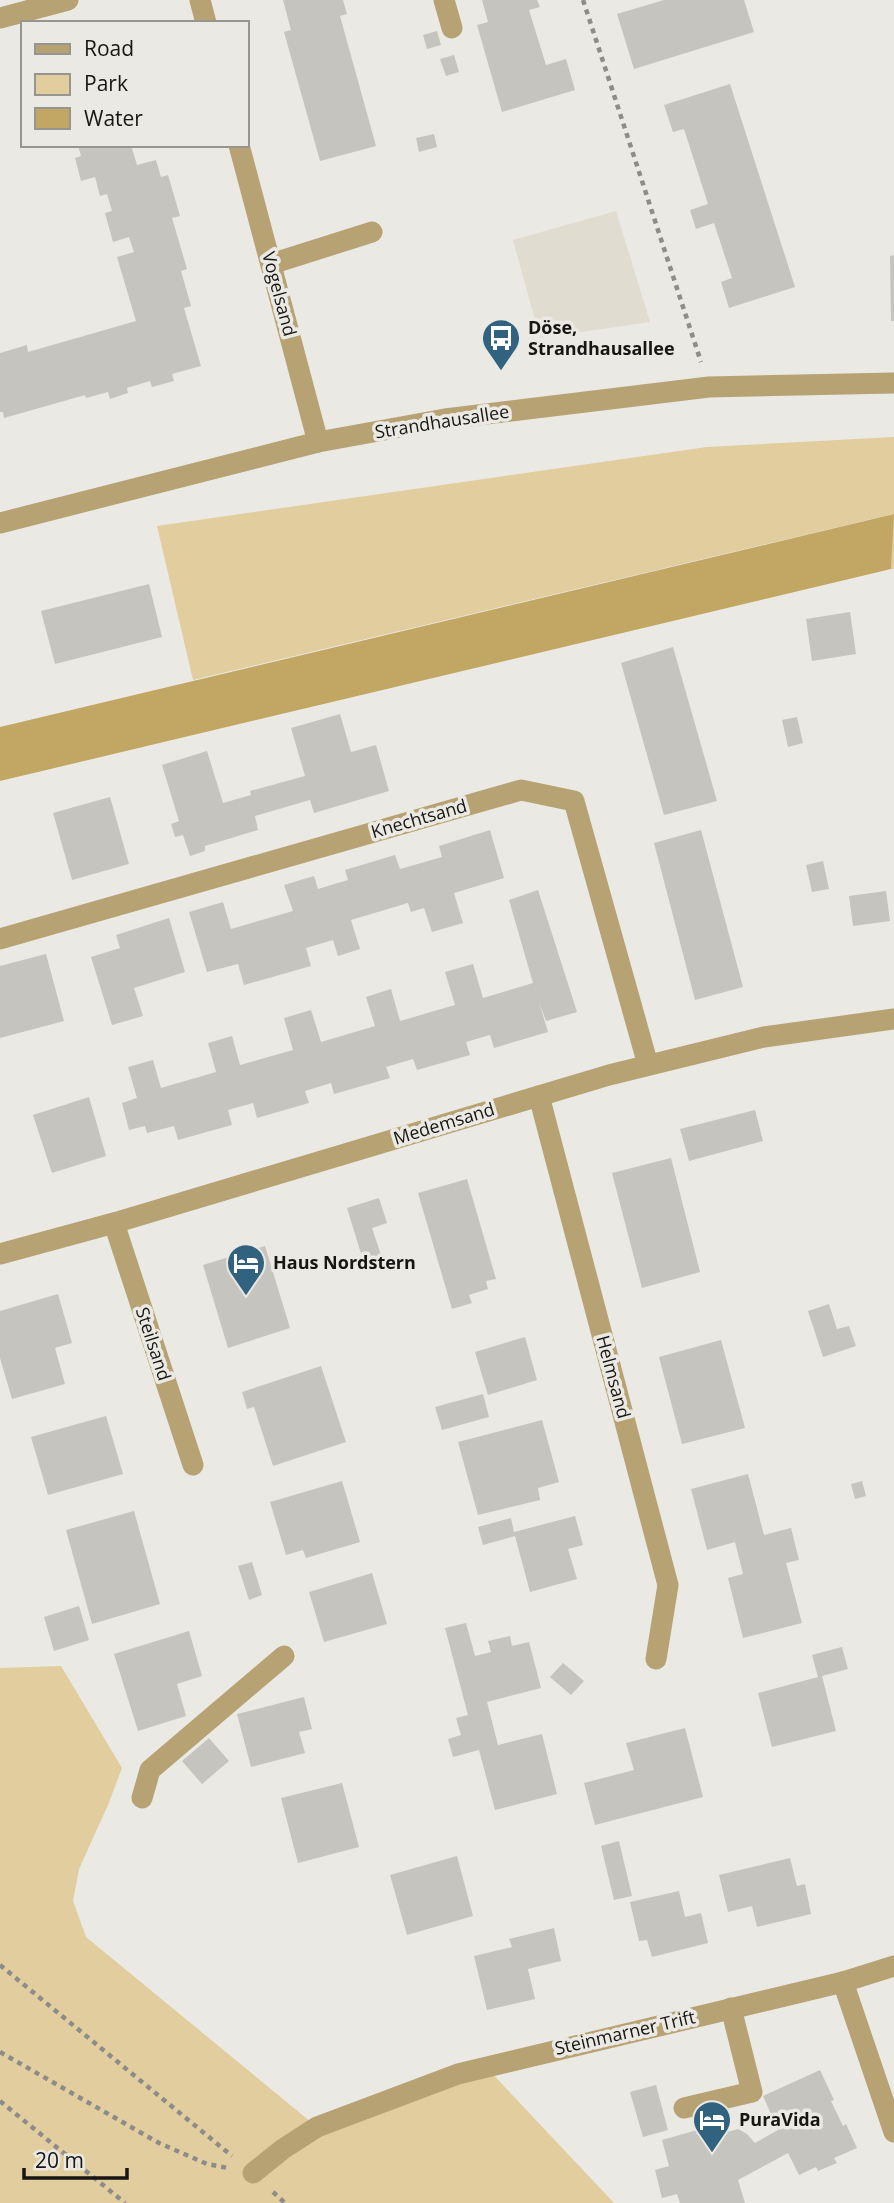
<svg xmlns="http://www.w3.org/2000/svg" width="894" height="2203" viewBox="0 0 894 2203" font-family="'Open Sans',sans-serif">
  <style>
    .built { fill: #e1dcd0 }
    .green { fill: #e1cd9d }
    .water { fill: #c2a764 }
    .building { fill: #c6c4be }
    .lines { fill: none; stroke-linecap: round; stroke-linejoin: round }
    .path { stroke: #8e8c88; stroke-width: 4.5; stroke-dasharray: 5 5; stroke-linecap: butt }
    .minor { stroke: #b6a273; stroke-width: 21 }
    .labels { text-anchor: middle; stroke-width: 7; stroke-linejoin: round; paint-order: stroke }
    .street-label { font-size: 18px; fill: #171614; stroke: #ebe9e3 }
    .poi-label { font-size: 18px; font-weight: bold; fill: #171614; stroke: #ebe9e3; text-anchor: start }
  </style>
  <rect width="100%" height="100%" fill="#ebe9e3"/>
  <polygon class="built" points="616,211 650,322 540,338 513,240"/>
  <g class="green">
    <polygon points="894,437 894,569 891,569 893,514 193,680 157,526 707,447"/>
    <polygon points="61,1666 122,1768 108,1805 79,1869 73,1901 86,1937 317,2127 485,2066 614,2203 0,2203 0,1668"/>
  </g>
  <polygon class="water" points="894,514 891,569 0,781 0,727"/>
  <g class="building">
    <polygon points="283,0 343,0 347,14 340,16 376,146 320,161 284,32 291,30"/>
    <polygon points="482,0 537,0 540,7 529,10 546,65 566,59 575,90 502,112 477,25 488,22"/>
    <polygon points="664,0 744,0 754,32 634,69 617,14"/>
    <polygon points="437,31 441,45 427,49 423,35"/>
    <polygon points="454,55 459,72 446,76 440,59"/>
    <polygon points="730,84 795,287 729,308 721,282 732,278 714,223 696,229 690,210 708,204 684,129 673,132 664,105"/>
    <polygon points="434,134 437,147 419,152 416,138"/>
    <polygon points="78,145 131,145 137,165 156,160 161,177 168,175 180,216 172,218 187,269 181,271 191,306 184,308 201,366 172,374 174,381 152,387 150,381 127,388 128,393 110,399 108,392 86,398 85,395 4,418 3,412 0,412 0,353 27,345 28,352 136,321 117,257 134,252 129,237 113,242 105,213 112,211 107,194 100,196 95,177 81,181 75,158 81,156"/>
    <polygon points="894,255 894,321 891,321 890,256"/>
    <polygon points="149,584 162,637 55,664 41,611"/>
    <polygon points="850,612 856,654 812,661 806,619"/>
    <polygon points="673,647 717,801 664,815 621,663"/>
    <polygon points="340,714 351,752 376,745 389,791 314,813 310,800 255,816 258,830 205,846 205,851 190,856 183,835 175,837 171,824 179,821 162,765 207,751 223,803 251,795 250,791 305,776 291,728"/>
    <polygon points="797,717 803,743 788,747 782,720"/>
    <polygon points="110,797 129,864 72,880 53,813"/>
    <polygon points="490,830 504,878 454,893 463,923 432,932 424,908 411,912 408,903 351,920 360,949 338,956 333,940 306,948 311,966 244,985 238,964 207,972 189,912 223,902 231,929 293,911 284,885 314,876 318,889 348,880 345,870 395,855 400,869 442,857 439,846"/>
    <polygon points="701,830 743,987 695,1000 654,843"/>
    <polygon points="823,861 829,889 812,892 806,865"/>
    <polygon points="538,890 577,1012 546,1021 539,1002 548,1032 494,1048 490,1035 466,1042 470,1055 417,1070 413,1059 386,1067 390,1078 334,1094 331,1083 305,1091 309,1103 257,1118 253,1103 228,1110 232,1125 178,1140 174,1126 147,1133 145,1126 129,1130 122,1103 137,1098 128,1067 153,1060 161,1088 216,1072 208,1043 232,1036 240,1065 293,1050 284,1018 311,1010 321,1042 375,1026 366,997 391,989 400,1021 455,1005 445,972 473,964 483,998 533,983 509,900"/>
    <polygon points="886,891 890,921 853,926 849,896"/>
    <polygon points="169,918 185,972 134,988 143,1016 112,1025 91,957 120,948 116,935"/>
    <polygon points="46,954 64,1021 0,1038 0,966"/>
    <polygon points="89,1097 106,1156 52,1173 33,1115"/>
    <polygon points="755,1110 763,1141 689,1161 680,1129"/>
    <polygon points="671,1158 700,1272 642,1288 612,1173"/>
    <polygon points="467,1179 496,1279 486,1281 488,1289 469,1295 472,1303 452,1309 418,1193"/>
    <polygon points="379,1198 387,1223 372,1228 381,1255 363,1260 347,1208"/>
    <polygon points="265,1246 290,1328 228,1348 203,1265"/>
    <polygon points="58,1294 72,1343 55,1348 65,1384 12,1399 0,1358 0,1311"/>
    <polygon points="829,1304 837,1329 849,1326 856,1346 823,1357 808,1311"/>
    <polygon points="525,1337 537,1380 488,1395 475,1352"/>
    <polygon points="721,1340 745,1428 682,1444 659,1357"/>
    <polygon points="321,1366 346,1442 273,1466 254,1407 247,1409 242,1392"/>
    <polygon points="483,1394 489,1417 442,1430 435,1407"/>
    <polygon points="106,1416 123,1474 48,1495 31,1437"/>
    <polygon points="542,1420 559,1482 538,1488 540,1500 478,1515 458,1442"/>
    <polygon points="748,1474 764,1535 791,1528 799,1560 786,1563 802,1623 743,1638 728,1578 743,1574 735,1542 707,1550 691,1489"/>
    <polygon points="342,1481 360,1542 306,1558 303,1550 286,1555 270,1502"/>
    <polygon points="862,1481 866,1496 855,1499 851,1484"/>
    <polygon points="134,1511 160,1604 92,1624 66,1530"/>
    <polygon points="575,1516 583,1545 568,1549 577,1579 530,1592 515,1536 483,1545 478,1527 511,1518 514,1532"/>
    <polygon points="252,1562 262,1595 249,1600 238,1566"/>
    <polygon points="372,1573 387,1624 324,1642 309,1592"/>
    <polygon points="79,1606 89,1640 54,1651 44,1617"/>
    <polygon points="466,1623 475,1656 491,1652 488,1641 510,1636 512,1646 529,1642 541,1688 487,1702 498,1745 542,1734 557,1794 495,1810 479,1750 453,1757 448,1739 461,1735 456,1718 468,1715 445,1628"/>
    <polygon points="189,1631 202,1676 177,1684 186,1716 138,1731 114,1654"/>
    <polygon points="842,1647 848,1669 822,1676 836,1731 772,1747 758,1693 818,1677 812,1655"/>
    <polygon points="563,1663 584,1681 571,1695 550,1677"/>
    <polygon points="304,1697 312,1729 299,1732 305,1753 251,1767 237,1714"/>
    <polygon points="685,1728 703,1797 595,1825 584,1783 634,1770 626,1743"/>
    <polygon points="209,1738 229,1761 202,1784 182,1761"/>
    <polygon points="342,1783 359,1847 298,1863 281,1798"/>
    <polygon points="619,1841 632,1896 614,1900 601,1846"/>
    <polygon points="457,1856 473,1916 407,1935 390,1875"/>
    <polygon points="790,1858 797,1886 805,1884 811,1914 757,1927 752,1906 728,1912 719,1875"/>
    <polygon points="679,1891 685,1917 701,1913 708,1943 652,1957 647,1940 639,1941 630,1902"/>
    <polygon points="554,1928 561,1961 528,1969 535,1999 487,2010 474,1956 512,1947 509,1939"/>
    <polygon points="820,2070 834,2100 831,2101 843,2126 846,2124 857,2148 834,2158 837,2163 818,2171 816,2167 799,2175 788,2153 738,2180 745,2203 680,2203 677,2194 662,2198 655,2170 669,2166 662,2140 722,2123 724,2133 738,2129 747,2134 755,2143 778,2130 763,2096"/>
    <polygon points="656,2085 668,2130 643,2137 630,2092"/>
  </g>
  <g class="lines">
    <g class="path">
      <polyline points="583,0 701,362"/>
      <polyline points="0,1965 232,2156"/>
      <polyline points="0,2052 159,2143 207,2164 228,2168"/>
      <polyline points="0,2101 125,2203"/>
      <polyline points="273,2192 285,2203"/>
    </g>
    <g class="minor">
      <polyline points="200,0 206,23"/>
      <polyline points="444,0 452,28"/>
      <polyline points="0,18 68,0"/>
      <polyline points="239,145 318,442"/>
      <polyline points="271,264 372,232"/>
      <polyline points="0,523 318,442 445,419 709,387 894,383"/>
      <polyline points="0,939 521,790 574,801 648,1065"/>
      <polyline points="539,1096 668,1585 656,1659"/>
      <polyline points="114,1223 193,1465"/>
      <polyline points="0,1254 114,1223 609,1075 764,1037 894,1019"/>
      <polyline points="142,1798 150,1770 284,1656"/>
      <polyline points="843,1982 894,2132"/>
      <polyline points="684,2108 752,2092 731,2008"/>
      <polyline points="253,2173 283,2149 317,2127 458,2074 843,1982 894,1966"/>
    </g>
  </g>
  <defs>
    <symbol id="bus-pin" viewBox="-11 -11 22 30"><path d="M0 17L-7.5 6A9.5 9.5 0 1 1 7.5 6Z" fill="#316280" stroke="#ebe9e3"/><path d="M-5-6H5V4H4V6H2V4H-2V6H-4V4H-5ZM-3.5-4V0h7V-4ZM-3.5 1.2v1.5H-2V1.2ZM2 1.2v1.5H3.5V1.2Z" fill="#fff"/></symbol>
    <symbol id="hotel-pin" viewBox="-11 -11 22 30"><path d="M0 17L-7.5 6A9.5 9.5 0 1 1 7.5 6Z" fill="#316280" stroke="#ebe9e3"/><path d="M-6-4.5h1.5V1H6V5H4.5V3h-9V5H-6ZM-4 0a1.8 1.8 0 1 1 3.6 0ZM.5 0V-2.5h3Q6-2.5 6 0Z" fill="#fff"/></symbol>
  </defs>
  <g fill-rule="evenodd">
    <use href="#bus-pin" x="479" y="316" width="44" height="60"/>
    <use href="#hotel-pin" x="224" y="1241" width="44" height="60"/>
    <use href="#hotel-pin" x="690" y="2098" width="44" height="60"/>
  </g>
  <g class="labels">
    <g class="street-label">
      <text transform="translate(279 294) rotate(75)" y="6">Vogelsand</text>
      <text transform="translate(442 422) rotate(-9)" y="6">Strandhausallee</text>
      <text transform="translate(419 819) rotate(-16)" y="6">Knechtsand</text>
      <text transform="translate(444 1124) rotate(-17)" y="6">Medemsand</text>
      <text transform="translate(153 1344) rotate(72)" y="6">Steilsand</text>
      <text transform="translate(613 1377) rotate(75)" y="6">Helmsand</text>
      <text transform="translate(625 2033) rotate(-13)" y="6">Steinmarner Trift</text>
    </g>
    <g class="poi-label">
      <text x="528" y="334">Döse,<tspan x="528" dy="21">Strandhausallee</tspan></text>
      <text x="273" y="1269">Haus Nordstern</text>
      <text x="739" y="2126">PuraVida</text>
    </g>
  </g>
  <rect x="21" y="21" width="228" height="126" fill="#ebe9e3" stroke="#969590" stroke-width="2"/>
  <rect x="35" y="44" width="35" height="10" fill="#b6a273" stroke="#969590" stroke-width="2"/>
  <text x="84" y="56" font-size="21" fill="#171614">Road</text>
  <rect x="35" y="74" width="35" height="21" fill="#e1cd9d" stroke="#969590" stroke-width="2"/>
  <text x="84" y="91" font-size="21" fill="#171614">Park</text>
  <rect x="35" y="108" width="35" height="21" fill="#c2a764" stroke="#969590" stroke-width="2"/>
  <text x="84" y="126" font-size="21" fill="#171614">Water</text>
  <path d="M24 2168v10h103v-10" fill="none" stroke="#171614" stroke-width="3.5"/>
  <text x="35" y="2168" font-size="21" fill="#171614" stroke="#ebe9e3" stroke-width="5" paint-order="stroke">20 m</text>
</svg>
